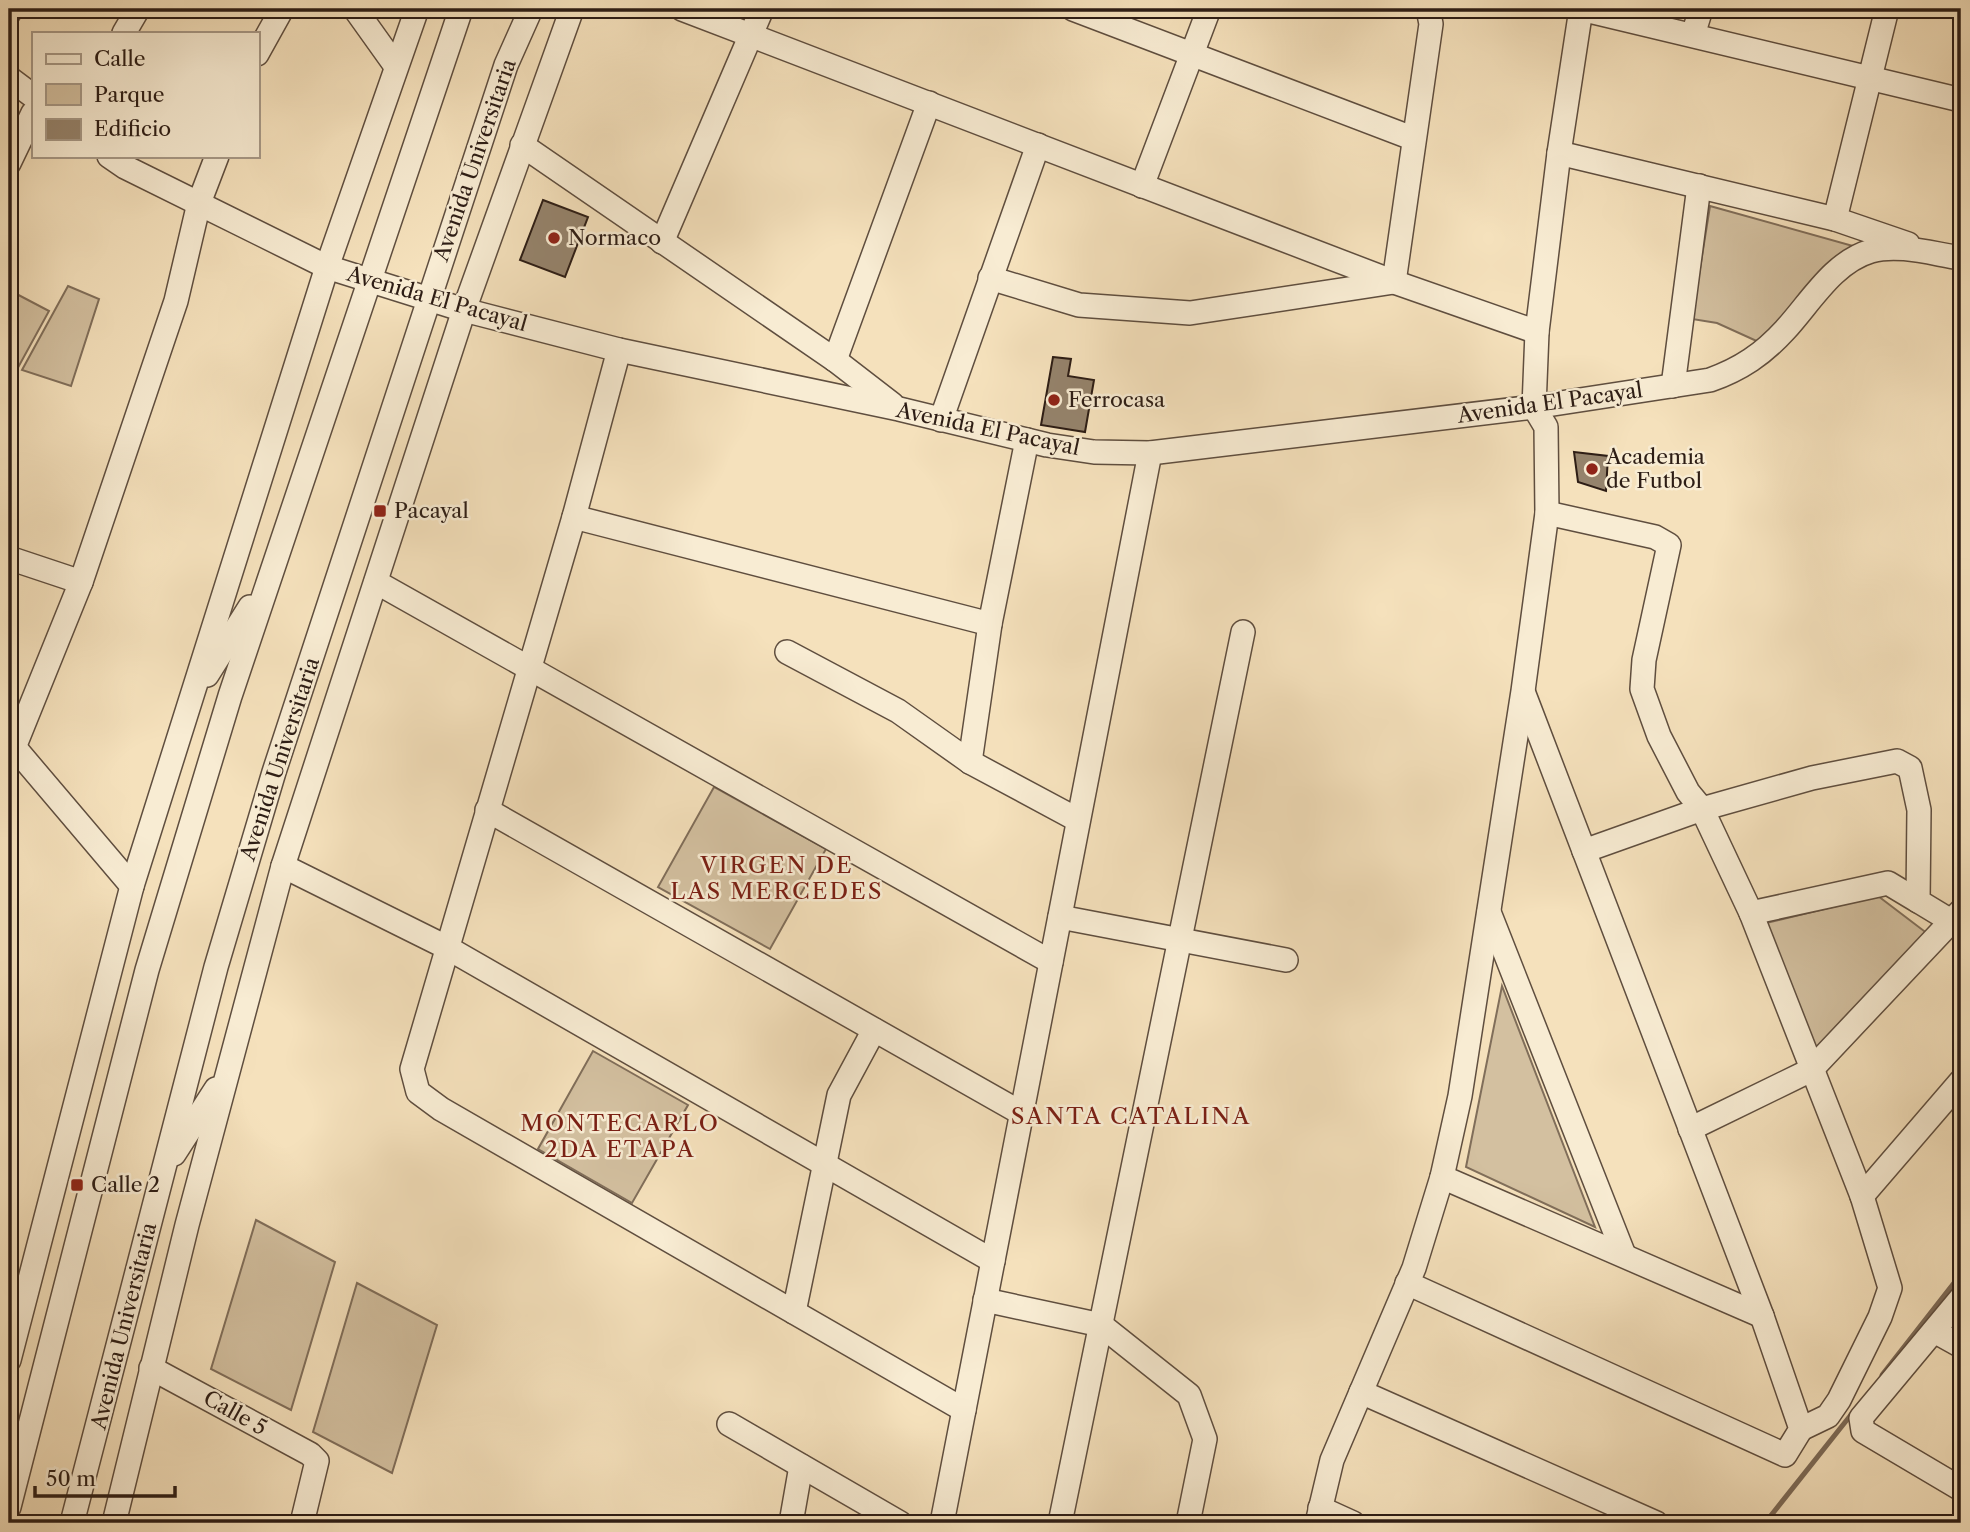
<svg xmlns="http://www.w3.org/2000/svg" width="1970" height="1532" viewBox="0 0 1970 1532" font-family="'Libre Caslon Text',serif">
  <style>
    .green { fill: #d3c0a0; stroke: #806e5a; stroke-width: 2 }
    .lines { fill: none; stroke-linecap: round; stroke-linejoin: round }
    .stream { stroke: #7c6a57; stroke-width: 5 }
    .building { fill: #95836c; stroke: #2d1d15; stroke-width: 2 }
    .minor-casing { stroke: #5f4e3f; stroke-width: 26 }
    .minor { stroke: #f8ecd3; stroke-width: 23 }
    .poi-dot { fill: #8f2418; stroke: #f8ecd3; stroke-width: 2.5 }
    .labels { text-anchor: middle; stroke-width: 5; stroke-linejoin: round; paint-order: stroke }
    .street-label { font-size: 21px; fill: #2d1d15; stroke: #f8ecd3 }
    .poi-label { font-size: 21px; fill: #2d1d15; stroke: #f8ecd3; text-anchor: start }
    .neighbourhood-label { font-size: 23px; letter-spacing: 2px; fill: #7a1f14; stroke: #f8ecd3 }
  </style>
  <rect width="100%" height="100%" fill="#f5e1bc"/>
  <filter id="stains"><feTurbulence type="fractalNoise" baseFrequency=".00286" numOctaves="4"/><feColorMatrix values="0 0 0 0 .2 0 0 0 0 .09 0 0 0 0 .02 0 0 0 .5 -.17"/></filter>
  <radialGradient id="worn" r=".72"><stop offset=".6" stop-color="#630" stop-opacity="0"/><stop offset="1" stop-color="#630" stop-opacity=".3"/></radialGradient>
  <g class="green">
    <polygon points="1710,206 1853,246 1761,343 1717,323 1692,319"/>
    <polygon points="68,286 99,299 71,386 22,370"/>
    <polygon points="9,290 49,311 9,384"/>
    <polygon points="714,787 826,849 770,949 658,887"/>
    <polygon points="1878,896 1928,934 1841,1021 1814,1053 1762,924"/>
    <polygon points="1502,986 1595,1227 1466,1167"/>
    <polygon points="593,1051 688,1105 632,1203 538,1149"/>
    <polygon points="256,1220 335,1262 291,1410 211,1369"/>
    <polygon points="357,1283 437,1325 392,1473 313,1432"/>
  </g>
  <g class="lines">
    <g class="stream">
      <polyline points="1882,1375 1961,1274"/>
      <polyline points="1765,1523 1854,1411"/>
    </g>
  </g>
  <g class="building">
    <polygon points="543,200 588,217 565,277 520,260"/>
    <polygon points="1053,357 1071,359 1068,376 1094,380 1085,432 1041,425"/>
    <polygon points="1574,452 1608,456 1606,491 1578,482"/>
  </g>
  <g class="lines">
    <defs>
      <g id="minor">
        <polyline points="355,9 395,65"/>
        <polyline points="682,9 1394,282 1537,332"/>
        <polyline points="1073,9 1412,138"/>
        <polyline points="9,13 11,9"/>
        <polyline points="124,33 138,9"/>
        <polyline points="1693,35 1701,9"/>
        <polyline points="257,54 282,9"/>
        <polyline points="9,78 33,96"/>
        <polyline points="522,145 835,360 892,404"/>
        <polyline points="1559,153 1835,219 1908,244"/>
        <path d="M109 156 125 167 327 267 464 310 619 350 899 409 1047 445 1094 452 1150 453 1534 407 1710 380C1741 369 1763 354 1785 330 1810 303 1833 262 1871 251 1899 243 1933 254 1961 258"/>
        <polyline points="9,163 33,113"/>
        <polyline points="1142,186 1209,9"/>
        <polyline points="1835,219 1887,9"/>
        <polyline points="662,242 762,9"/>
        <polyline points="990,278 1079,305 1190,313 1394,282 1431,24 1428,9"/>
        <polyline points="619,350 574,517 412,1069 418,1092 441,1109 964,1410"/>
        <polyline points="835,360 929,103"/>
        <polyline points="1673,386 1699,186"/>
        <polyline points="941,420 1038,145"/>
        <polyline points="1547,513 1655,537 1669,545 1644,660 1642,689 1659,736 1688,792 1702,809 1751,913 1862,1196 1890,1288 1880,1317 1839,1400 1828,1416 1801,1429"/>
        <polyline points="574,517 990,624"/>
        <polyline points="9,558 81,582"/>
        <polyline points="376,582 1051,962"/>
        <polyline points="787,652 898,711 970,762 1078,820"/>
        <polyline points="207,675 250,607"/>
        <polyline points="9,741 132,886"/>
        <polyline points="9,760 81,582 176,301 199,203 217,156"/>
        <polyline points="970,762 990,624 1027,440"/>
        <polyline points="487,810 1021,1113"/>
        <polyline points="1584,851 1702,809 1812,778 1897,761 1910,768 1919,810 1918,901 1961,927"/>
        <polyline points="283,866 446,947 993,1261"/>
        <polyline points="1489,912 1624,1255"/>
        <polyline points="1751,913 1888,883 1918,901"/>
        <polyline points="1060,917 1286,960"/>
        <polyline points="1690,1129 1811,1070 1961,911"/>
        <polyline points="174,1154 216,1089"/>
        <polyline points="1442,1177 1762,1316"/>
        <polyline points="1862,1196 1961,1081"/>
        <polyline points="1407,1283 1785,1455 1801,1429 1762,1316 1524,694"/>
        <polyline points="1961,1298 1861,1418 1863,1431 1961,1489"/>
        <polyline points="985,1300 1101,1325 1189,1395 1205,1439 1188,1523"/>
        <polyline points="794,1312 839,1095 874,1030"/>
        <polyline points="1934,1331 1961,1346"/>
        <polyline points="9,1360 132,886 327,267 417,9"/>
        <polyline points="151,1368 310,1454 317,1461 302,1523"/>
        <polyline points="1361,1392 1656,1523"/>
        <polyline points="729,1424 900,1523"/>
        <polyline points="9,1507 147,970 230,696 461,9"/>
        <polyline points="1320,1508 1353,1523"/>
        <polyline points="72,1523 216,967 274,772 506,65 531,9"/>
        <polyline points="114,1523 187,1225 283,866 464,310 572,9"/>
        <polyline points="791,1523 801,1466"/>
        <polyline points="942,1523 1150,453"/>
        <polyline points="1060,1523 1243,632"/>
        <polyline points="1317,1523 1332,1460 1414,1268 1442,1177 1460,1096 1523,691 1547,513 1546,427 1534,407 1537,332 1559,153 1581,9 1961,100"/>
      </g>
    </defs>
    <use href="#minor" class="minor-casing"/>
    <use href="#minor" class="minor"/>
  </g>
  <g class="poi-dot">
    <circle cx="554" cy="238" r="7"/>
    <circle cx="1054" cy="400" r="7"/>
    <circle cx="1592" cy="469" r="7"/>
    <rect x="373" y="504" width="14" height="14" rx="3.5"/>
    <rect x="70" y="1178" width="14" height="14" rx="3.5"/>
  </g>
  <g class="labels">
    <g class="street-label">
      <text transform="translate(475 160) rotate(-71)" y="7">Avenida Universitaria</text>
      <text transform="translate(437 299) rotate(16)" y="7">Avenida El Pacayal</text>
      <text transform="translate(1550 403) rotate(-8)" y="7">Avenida El Pacayal</text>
      <text transform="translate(988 429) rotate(12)" y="7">Avenida El Pacayal</text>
      <text transform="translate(280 759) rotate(-72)" y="7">Avenida Universitaria</text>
      <text transform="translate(124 1326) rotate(-76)" y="7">Avenida Universitaria</text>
      <text transform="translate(235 1413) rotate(29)" y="7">Calle 5</text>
    </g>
    <g class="poi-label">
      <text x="568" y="245">Normaco</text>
      <text x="1068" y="407">Ferrocasa</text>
      <text x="1606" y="464">Academia<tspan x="1606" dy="24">de Futbol</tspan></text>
      <text x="394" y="518">Pacayal</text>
      <text x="91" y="1192">Calle 2</text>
    </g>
    <g class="neighbourhood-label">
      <text x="777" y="873">VIRGEN DE<tspan x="777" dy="26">LAS MERCEDES</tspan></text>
      <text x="1131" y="1124">SANTA CATALINA</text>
      <text x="620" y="1131">MONTECARLO<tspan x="620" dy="26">2DA ETAPA</tspan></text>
    </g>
  </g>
  <rect width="1970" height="1532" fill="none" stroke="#f5e1bc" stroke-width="35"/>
  <rect x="10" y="10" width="1949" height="1511" fill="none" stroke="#2d1d15" stroke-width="3.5"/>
  <rect x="18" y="18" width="1935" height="1497" fill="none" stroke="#2d1d15" stroke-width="2"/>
  <rect x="32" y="32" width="228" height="126" fill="#f8ecd3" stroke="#a79987" stroke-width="2"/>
  <rect x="46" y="54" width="35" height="10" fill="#f8ecd3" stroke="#a79987" stroke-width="2"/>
  <text x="94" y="66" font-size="21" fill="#2d1d15">Calle</text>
  <rect x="46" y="84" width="35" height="21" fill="#d3c0a0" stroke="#a79987" stroke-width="2"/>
  <text x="94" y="102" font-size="21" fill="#2d1d15">Parque</text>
  <rect x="46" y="119" width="35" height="21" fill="#95836c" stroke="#a79987" stroke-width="2"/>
  <text x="94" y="136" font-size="21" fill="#2d1d15">Edificio</text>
  <path d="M35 1486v10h140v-10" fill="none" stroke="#2d1d15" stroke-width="3.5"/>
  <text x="46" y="1486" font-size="21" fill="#2d1d15" stroke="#f8ecd3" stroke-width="5" paint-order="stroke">50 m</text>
  <rect width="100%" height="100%" filter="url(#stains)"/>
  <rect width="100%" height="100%" fill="url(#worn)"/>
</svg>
